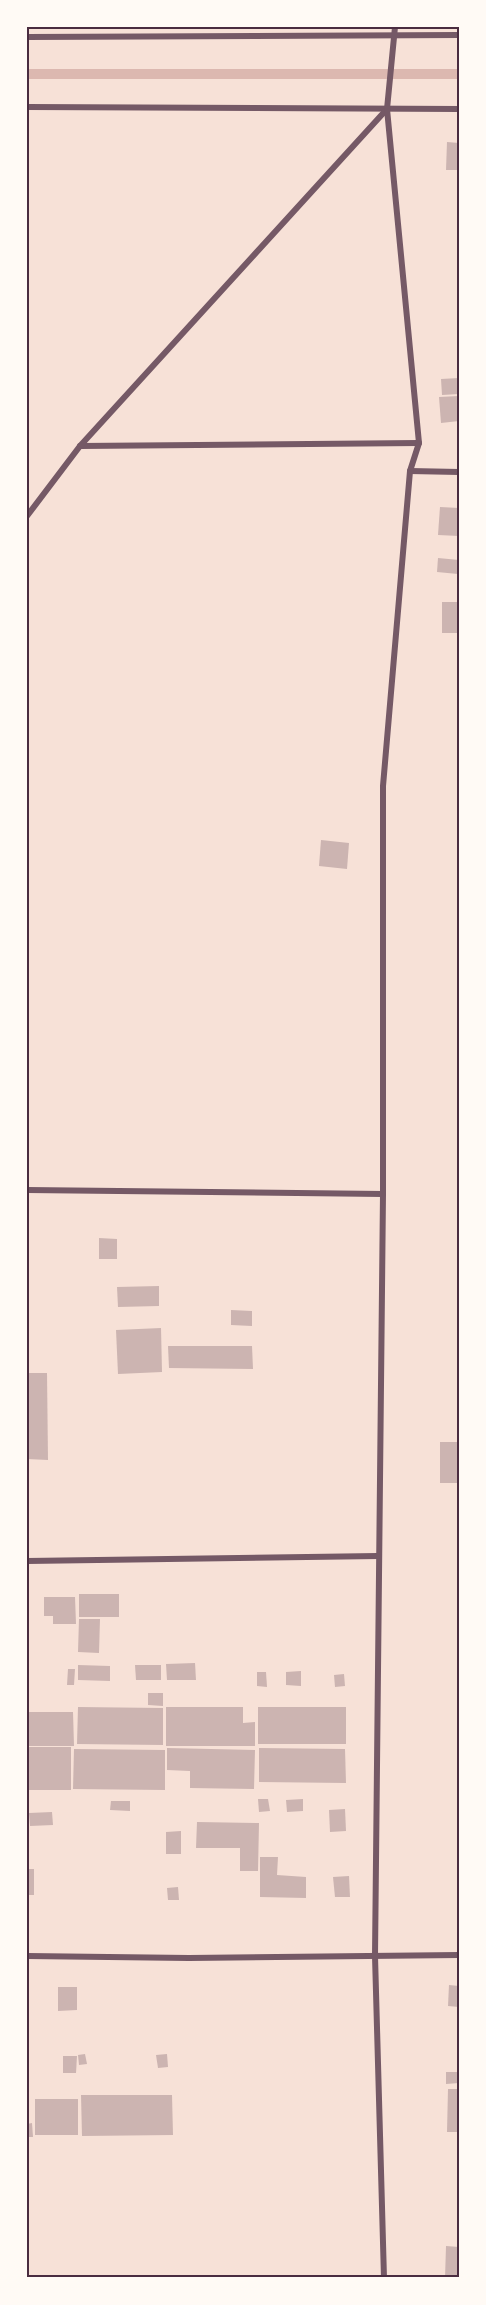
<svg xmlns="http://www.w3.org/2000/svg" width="486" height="2305" viewBox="0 0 486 2305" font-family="'PT Sans',sans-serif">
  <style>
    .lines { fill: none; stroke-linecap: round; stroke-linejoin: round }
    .stream { stroke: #dcb8b0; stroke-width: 10 }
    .building { fill: #ccb4b1 }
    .minor { stroke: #755966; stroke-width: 6 }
    .neatline { fill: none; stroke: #4a2c40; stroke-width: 2 }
  </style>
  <rect width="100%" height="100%" fill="#f7e1d7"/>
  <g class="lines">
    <polyline class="stream" points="27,74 459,74"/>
  </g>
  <g class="building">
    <polygon points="447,142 459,143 459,170 446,170"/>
    <polygon points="459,378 459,394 442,395 441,379"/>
    <polygon points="459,396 459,421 441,423 439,397"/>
    <polygon points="440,507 459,508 459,536 438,535"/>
    <polygon points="438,558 459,560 458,574 437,572"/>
    <rect x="442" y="602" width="17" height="31"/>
    <polygon points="321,840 349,843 347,869 319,866"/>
    <polygon points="99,1238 117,1239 117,1259 99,1259"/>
    <polygon points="159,1286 159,1306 118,1307 117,1287"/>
    <polygon points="231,1310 252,1311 252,1326 231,1325"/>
    <polygon points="161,1328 162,1372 118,1374 116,1330"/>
    <polygon points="168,1346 252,1346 253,1369 169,1368"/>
    <polygon points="27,1373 47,1373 48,1460 27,1459"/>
    <rect x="440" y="1442" width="19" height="41"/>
    <rect x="79" y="1594" width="40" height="23"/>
    <polygon points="44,1597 75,1597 76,1624 53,1624 53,1616 44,1616"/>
    <polygon points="79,1619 100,1619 99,1653 78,1652"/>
    <polygon points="195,1663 196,1680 167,1680 166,1664"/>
    <polygon points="78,1665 110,1666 110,1681 78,1680"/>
    <polygon points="135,1665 161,1665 161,1680 136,1680"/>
    <polygon points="68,1669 75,1669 74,1685 67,1685"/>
    <polygon points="301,1671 301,1686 286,1685 286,1672"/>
    <polygon points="257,1672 266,1672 267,1687 257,1686"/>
    <polygon points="344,1674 345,1686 335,1687 334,1675"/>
    <polygon points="148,1693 163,1693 163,1706 148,1705"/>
    <polygon points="78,1707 163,1708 163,1745 77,1744"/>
    <polygon points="166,1707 243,1707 243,1723 255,1722 255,1746 166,1746"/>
    <rect x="258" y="1707" width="88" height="37"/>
    <polygon points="27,1712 73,1712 74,1746 27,1746"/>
    <rect x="27" y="1747" width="44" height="43"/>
    <polygon points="167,1748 255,1750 254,1789 190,1788 190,1771 167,1770"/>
    <polygon points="259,1748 345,1749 346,1783 259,1782"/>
    <polygon points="74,1749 165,1750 165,1790 73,1789"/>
    <polygon points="258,1799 268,1799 270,1811 259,1812"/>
    <polygon points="303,1799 303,1811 287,1812 286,1800"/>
    <polygon points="111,1801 130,1801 130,1811 110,1810"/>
    <polygon points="345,1809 346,1831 330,1832 329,1810"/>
    <polygon points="52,1812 53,1825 30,1826 29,1813"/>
    <polygon points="197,1822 259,1823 258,1871 240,1871 240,1848 196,1848"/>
    <polygon points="181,1831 181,1854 166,1854 166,1832"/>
    <polygon points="260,1857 278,1857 277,1875 306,1877 306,1898 260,1897"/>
    <rect x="27" y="1869" width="7" height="26"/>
    <polygon points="349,1876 350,1897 335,1897 333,1877"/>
    <polygon points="178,1887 179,1900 168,1900 167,1888"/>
    <polygon points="449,1985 459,1986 459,2007 448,2006"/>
    <polygon points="58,1987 77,1987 77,2010 58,2011"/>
    <polygon points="85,2054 87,2064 79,2065 78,2055"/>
    <polygon points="167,2054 168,2067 158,2068 156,2055"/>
    <polygon points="63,2056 77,2056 76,2073 63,2073"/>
    <polygon points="446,2072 459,2072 459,2083 446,2084"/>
    <polygon points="448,2089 459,2089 459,2132 447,2132"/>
    <polygon points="81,2095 172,2095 173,2135 82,2136"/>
    <rect x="35" y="2099" width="43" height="36"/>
    <polygon points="32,2123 33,2137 27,2137 27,2124"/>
    <polygon points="446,2246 459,2247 459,2278 445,2278"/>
  </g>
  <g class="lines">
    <g class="minor">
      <polyline points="27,37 459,35"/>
      <polyline points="27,107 459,109"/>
      <polyline points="80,446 419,443"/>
      <polyline points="410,471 459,472"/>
      <polyline points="27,516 80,446 387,109"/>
      <polyline points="27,1190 383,1194"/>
      <polyline points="27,1561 378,1556"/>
      <polyline points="27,1956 189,1958 459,1955"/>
      <polyline points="384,2278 375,1956 383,1194 383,786 410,471 419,443 387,109 395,27"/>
    </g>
  </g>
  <rect width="486" height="2305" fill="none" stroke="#fffaf5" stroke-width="57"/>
  <rect x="28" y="28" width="430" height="2248" class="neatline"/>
</svg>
